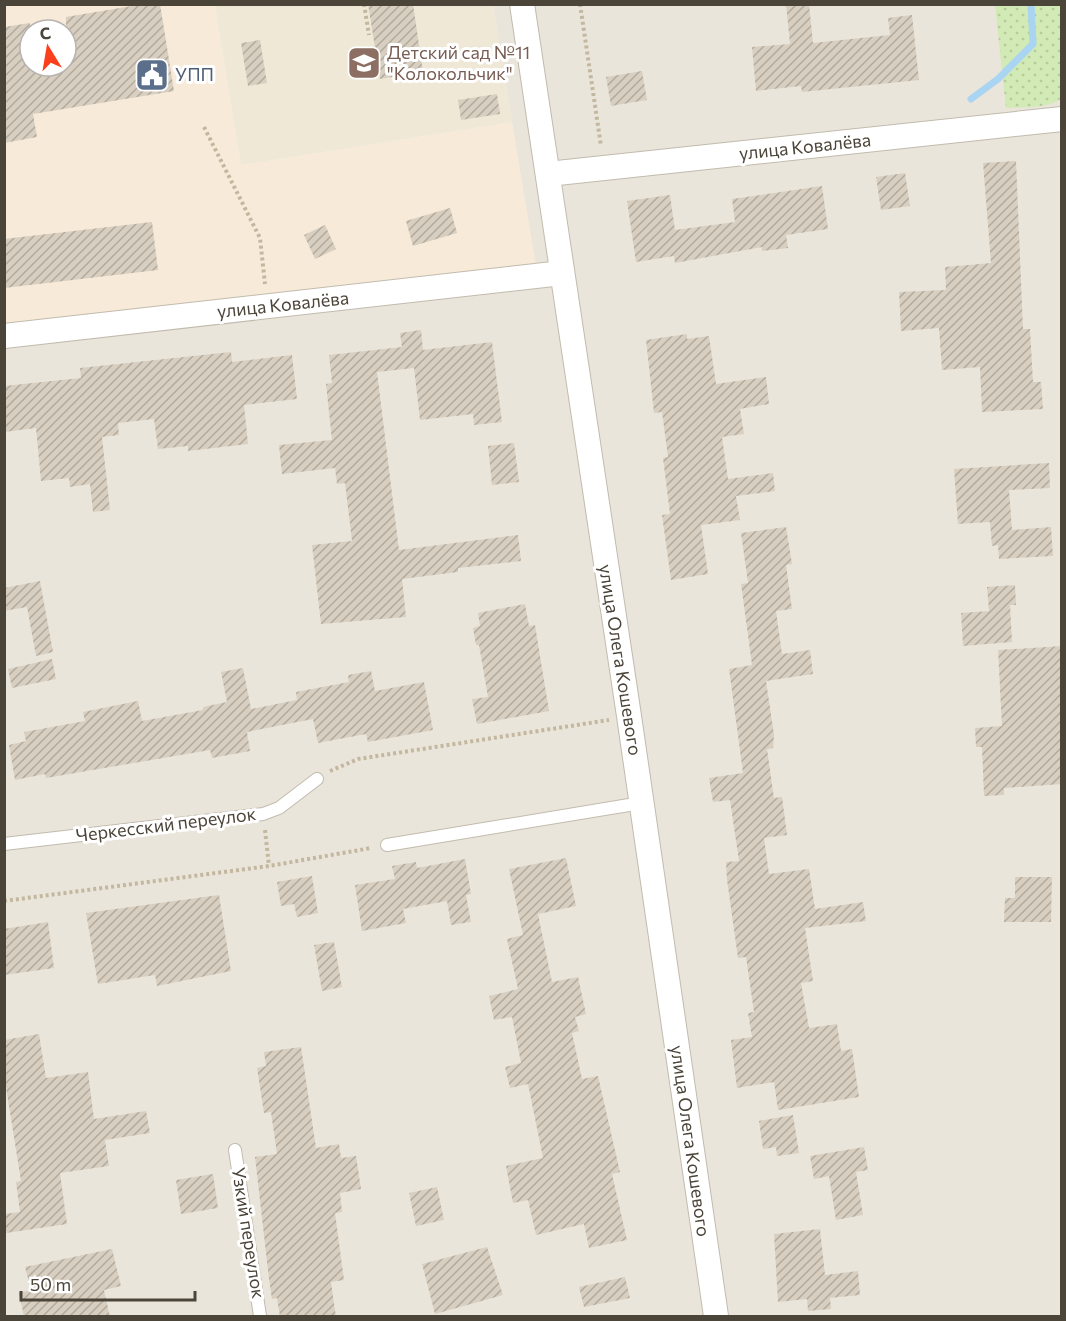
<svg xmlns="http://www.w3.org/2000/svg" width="1066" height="1321" viewBox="0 0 1066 1321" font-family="Commissioner,sans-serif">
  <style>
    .residential { fill: #eae5da }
    .commercial { fill: #f7ead8; fill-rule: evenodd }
    .education { fill: #efe8d6 }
    .grass { fill: url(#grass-dots) }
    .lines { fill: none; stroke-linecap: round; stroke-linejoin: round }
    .stream { stroke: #a9d4f2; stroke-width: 7 }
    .building { fill: url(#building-hatch) }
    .lane-casing { stroke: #c2bbae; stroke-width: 14 }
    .street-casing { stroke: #c2bbae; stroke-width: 26 }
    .path { stroke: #c4b79f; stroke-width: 4; stroke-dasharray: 3 3; stroke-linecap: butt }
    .lane { stroke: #fff; stroke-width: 12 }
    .street { stroke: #fff; stroke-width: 24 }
    .labels { text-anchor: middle; stroke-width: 6; stroke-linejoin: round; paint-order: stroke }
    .education-label { font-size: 18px; fill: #785e54; stroke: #fff; text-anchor: start }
    .service-label { font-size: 18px; fill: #4e5e75; stroke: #fff; text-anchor: start }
    .street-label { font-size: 18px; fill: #4b4439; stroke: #fff }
  </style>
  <defs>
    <pattern id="grass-dots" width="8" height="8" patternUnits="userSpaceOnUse" patternTransform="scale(1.5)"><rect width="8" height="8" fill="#d2eab5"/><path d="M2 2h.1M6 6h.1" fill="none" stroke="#b6ca9c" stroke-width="1.8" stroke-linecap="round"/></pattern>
    <pattern id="building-hatch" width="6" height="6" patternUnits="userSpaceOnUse" patternTransform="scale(1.5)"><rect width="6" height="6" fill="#d8cfc1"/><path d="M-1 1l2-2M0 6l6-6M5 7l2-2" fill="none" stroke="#b1aa9e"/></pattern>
  </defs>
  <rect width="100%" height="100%" fill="#f6f3ec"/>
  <polygon class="residential" points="493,5 1061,5 1061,1316 5,1316 4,326 535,266"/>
  <path class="commercial" d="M4 5H215L241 165 512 122 536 266 5 326ZM30 30H66V66H30Z"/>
  <polygon class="education" points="215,5 493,5 512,122 241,165"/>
  <path class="grass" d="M995 5H1061L1062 98C1048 109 1023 107 1006 108Z"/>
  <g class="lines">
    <polyline class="stream" points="971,99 998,79 1033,44 1031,4"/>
  </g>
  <g class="building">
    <polygon points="144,4 160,4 174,91 33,114 37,137 4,143 4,27 30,23 30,66 66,66 66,17"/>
    <polygon points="368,4 413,4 423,72 380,79"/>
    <polygon points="786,4 809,4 813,43 890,35 888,18 912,15 919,80 802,92 801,86 756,91 752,47 790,44"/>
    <polygon points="260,40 267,83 248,86 241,43"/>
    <polygon points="642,71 647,100 611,106 606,77"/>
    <polygon points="497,94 500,114 461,120 458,100"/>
    <polygon points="1016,161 1023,329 1030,329 1033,382 1041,382 1043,409 982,412 980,367 942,370 939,328 901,331 899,292 946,290 945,267 991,263 983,163"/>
    <polygon points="905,173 910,206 881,210 876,177"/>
    <polygon points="822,186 828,229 786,235 788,248 762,251 762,247 675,263 674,256 636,262 627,201 670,195 675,230 735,222 732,199"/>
    <polygon points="450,208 457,233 413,246 406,221"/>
    <polygon points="152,222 158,270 4,288 4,239"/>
    <polygon points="325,225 336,249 315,259 304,235"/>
    <polygon points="421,330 423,350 492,342 502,422 474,425 473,414 420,420 414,368 377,372 399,550 518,535 521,561 458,568 458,572 402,579 406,617 321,624 312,545 352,541 345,483 337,484 335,468 282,474 279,445 332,440 326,384 332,383 329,355 402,347 400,333"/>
    <polygon points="687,334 687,339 709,336 716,384 766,377 769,404 740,409 744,434 722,437 728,479 773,473 775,491 736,496 740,520 701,525 708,574 671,580 662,515 670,514 663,458 668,457 662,412 654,413 646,340"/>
    <polygon points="231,352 232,362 292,355 297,399 244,405 248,444 188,451 188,446 158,449 154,419 118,423 119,435 102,437 110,510 93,512 90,484 70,487 69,478 41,481 36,428 4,432 4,386 81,378 80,368"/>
    <polygon points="514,443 519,482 492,485 488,446"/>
    <polygon points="1049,463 1050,488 1009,490 1012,530 1051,527 1053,556 999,559 998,545 992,546 990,522 958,524 954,469"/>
    <polygon points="786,527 792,564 786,565 792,609 776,611 782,654 810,650 813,674 766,681 774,735 773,748 767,749 774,798 782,797 787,835 764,838 769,874 809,869 815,909 863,902 866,921 805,928 813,981 801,983 809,1028 837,1024 841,1051 852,1049 859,1097 778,1110 774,1082 737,1088 731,1040 752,1037 748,1013 754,1012 746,957 738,958 727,880 726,862 739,861 730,800 713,802 709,778 743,773 729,669 752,665 741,584 748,583 741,533"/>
    <polygon points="40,581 53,652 36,656 27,607 4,611 4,588"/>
    <polygon points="1015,585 1016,605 1010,605 1012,642 963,646 961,613 989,611 987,587"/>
    <polygon points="525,604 529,626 535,625 549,711 477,724 472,699 488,697 479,645 476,645 473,628 480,626 478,613"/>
    <polygon points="1062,646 1062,784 1004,788 1004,795 984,796 982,747 976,747 975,728 1002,726 998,650"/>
    <polygon points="52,659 56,679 12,688 8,669"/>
    <polygon points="243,668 251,709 297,700 296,692 349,682 348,675 371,671 375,691 424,682 433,730 368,742 366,734 318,743 313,719 247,732 250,751 212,758 210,750 46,778 45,774 15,780 9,745 26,741 24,732 85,721 83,712 138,701 142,721 203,710 203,707 227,702 221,672"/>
    <polygon points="566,858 576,906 538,914 552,982 578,977 586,1014 575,1017 579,1031 572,1033 582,1079 598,1076 620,1172 612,1174 627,1240 589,1248 584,1224 536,1235 528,1200 513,1203 506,1166 543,1158 528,1084 510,1088 505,1067 521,1063 512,1017 494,1020 489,996 518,989 507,939 523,935 509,869"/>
    <polygon points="465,859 471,894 466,895 471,922 451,925 447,901 403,909 406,923 362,931 355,885 395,879 392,866 416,862 417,868"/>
    <polygon points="312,876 318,913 297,917 294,904 281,906 277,882"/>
    <polygon points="1015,877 1052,877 1051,922 1004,922 1005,898 1015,898"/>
    <polygon points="219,895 231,971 157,986 155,975 98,984 86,913"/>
    <polygon points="48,922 54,968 4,975 4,929"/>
    <polygon points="334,942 342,987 322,991 314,945"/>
    <polygon points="39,1034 46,1078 88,1072 94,1119 146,1111 150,1133 105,1140 109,1166 60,1173 67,1224 6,1233 4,1214 20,1212 16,1182 21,1181 4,1075 4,1040"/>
    <polygon points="301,1047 316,1148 339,1144 341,1158 356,1156 361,1189 340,1193 342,1212 335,1213 344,1280 331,1282 336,1317 280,1317 277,1298 272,1299 269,1279 255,1157 277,1154 271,1112 264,1113 257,1068 266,1066 264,1052"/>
    <polygon points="793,1115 799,1153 777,1156 776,1147 763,1149 759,1121"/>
    <polygon points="864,1147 868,1170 856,1172 863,1215 836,1220 829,1176 814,1179 810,1156"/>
    <polygon points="213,1174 218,1208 181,1214 176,1180"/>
    <polygon points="437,1187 444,1220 416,1226 409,1193"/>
    <polygon points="820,1229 825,1275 858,1271 860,1295 830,1298 831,1309 808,1311 807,1299 778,1302 774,1234"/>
    <polygon points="487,1247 503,1295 435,1314 422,1264"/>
    <polygon points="112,1249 121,1286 104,1290 110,1317 24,1317 19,1293 31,1290 25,1267"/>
    <polygon points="625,1277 630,1298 584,1307 579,1287"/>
  </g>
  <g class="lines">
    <defs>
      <g id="lane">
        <polyline points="4,844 263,814 279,808 317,779"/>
        <polyline points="387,845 641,803"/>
        <polyline points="235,1150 260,1316"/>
      </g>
      <g id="street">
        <polyline points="522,4 629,716 716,1316"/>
        <polyline points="548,174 1062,119"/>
        <polyline points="4,336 562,273"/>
      </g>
    </defs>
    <use href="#lane" class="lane-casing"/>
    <use href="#street" class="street-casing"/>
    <g class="path">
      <polyline points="364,4 369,35"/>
      <polyline points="580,4 601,146"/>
      <polyline points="204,127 260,238 265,284"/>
      <polyline points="330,771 358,759 609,720"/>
      <polyline points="265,830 269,866"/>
      <polyline points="4,901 269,866 371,848"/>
    </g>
    <use href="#lane" class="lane"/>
    <use href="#street" class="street"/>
  </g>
  <defs>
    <symbol id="school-square" viewBox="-11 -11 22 22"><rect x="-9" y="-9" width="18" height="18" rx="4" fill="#8d6e63" stroke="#fff"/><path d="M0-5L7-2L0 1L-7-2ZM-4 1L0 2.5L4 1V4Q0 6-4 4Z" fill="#fff"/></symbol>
    <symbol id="civic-square" viewBox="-11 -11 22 22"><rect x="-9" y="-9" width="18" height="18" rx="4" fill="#5c6f8a" stroke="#fff"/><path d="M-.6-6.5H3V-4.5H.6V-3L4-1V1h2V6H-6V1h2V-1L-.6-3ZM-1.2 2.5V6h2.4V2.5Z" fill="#fff"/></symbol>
  </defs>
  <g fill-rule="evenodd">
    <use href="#school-square" x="345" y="44" width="38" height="38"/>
    <use href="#civic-square" x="133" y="56" width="38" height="38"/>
  </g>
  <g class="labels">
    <g class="education-label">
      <text x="387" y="59">Детский сад №11<tspan x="387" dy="21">"Колокольчик"</tspan></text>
    </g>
    <g class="service-label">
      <text x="175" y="81">УПП</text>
    </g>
    <g class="street-label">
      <text transform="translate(805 147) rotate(-6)" y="6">улица Ковалёва</text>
      <text transform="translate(283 305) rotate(-6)" y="6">улица Ковалёва</text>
      <text transform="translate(620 660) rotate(81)" y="6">улица Олега Кошевого</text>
      <text transform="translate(166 825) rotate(-7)" y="6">Черкесский переулок</text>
      <text transform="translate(690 1141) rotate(82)" y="6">улица Олега Кошевого</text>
      <text transform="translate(248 1233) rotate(81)" y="6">Узкий переулок</text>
    </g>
  </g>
  <rect width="1066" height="1321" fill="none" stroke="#4b4439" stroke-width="12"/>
  <g transform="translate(48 48) rotate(349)"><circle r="28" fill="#ffffff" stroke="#b7b4b0" stroke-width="1.5"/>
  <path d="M0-4.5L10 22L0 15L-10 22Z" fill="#fc3f1d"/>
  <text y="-9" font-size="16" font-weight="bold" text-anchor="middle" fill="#4b4439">С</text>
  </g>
  <path d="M21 1291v9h174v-9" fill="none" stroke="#4b4439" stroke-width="3"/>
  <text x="30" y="1291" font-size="18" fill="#4b4439" stroke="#ffffff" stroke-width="4.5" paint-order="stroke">50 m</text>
</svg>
